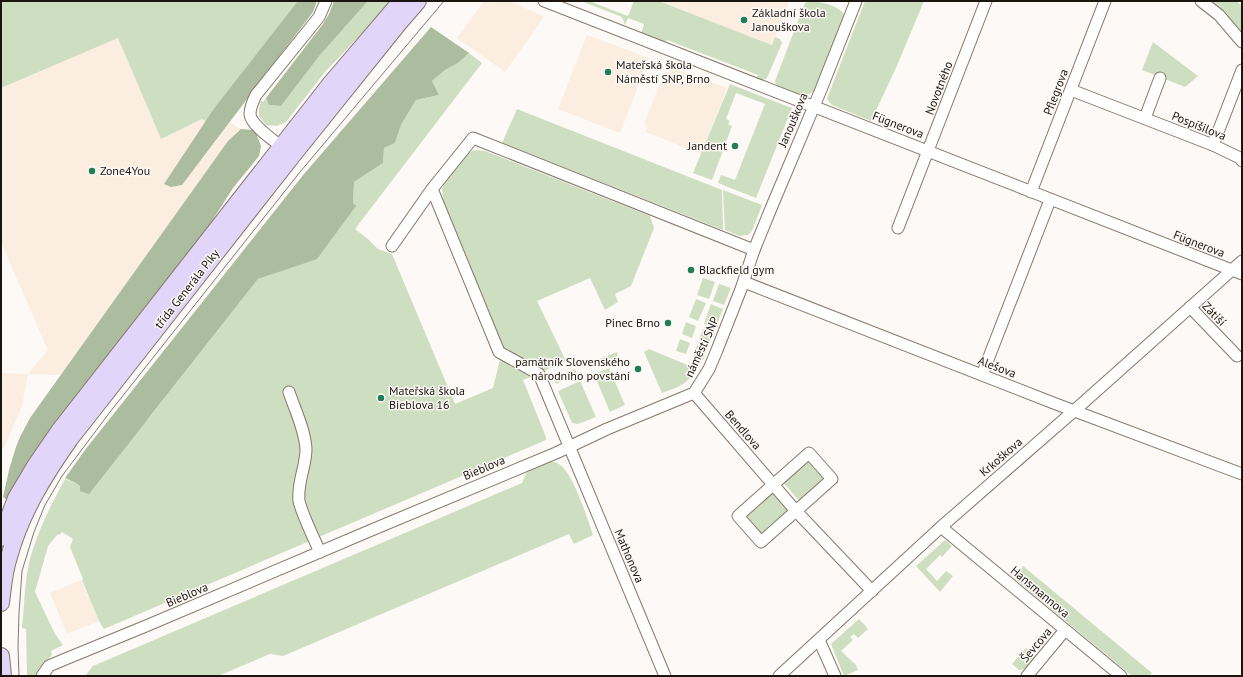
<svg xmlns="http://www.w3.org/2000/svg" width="1243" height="677" viewBox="0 0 1243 677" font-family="'PT Sans',sans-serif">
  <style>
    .built { fill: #fcede1 }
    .green { fill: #cedfc1 }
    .forest { fill: #abbd9e }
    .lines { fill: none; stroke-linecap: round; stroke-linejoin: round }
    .street-casing { stroke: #877669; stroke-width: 13 }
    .secondary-casing { stroke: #877669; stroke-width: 18 }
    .street { stroke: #fff; stroke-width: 11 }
    .secondary { stroke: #e1d6f9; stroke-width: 16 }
    .tram { stroke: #807b76; stroke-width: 1 }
    .poi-dot { fill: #207e54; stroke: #fdf9f6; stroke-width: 1.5 }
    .labels { text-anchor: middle; stroke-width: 3; stroke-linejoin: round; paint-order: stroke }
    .poi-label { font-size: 12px; fill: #1b150f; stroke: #fdf9f6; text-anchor: start }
    .street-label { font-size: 12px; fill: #1b150f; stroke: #fdf9f6 }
  </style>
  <rect width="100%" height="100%" fill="#fdf9f6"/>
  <g class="built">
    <polygon points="484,1 511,1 544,17 505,72 457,38"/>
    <polygon points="659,1 789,1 772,45"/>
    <polygon points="587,35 649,58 620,133 558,109"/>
    <polygon points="118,37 161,139 202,119 206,121 196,136 182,185 230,123 241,129 228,141 61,374 55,375 28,374 22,406 4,448 1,449 1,373 28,374 48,350 1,242 1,88"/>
    <polygon points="671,67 727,88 701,154 646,132 648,126 644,124 665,71 669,73"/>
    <polygon points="81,580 99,621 67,634 50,593"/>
  </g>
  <g class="green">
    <polygon points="1,1 299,1 215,107 206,121 202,119 161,139 118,38 1,88"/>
    <polygon points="368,1 390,1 371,24 325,72 286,122 277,126 266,125 259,116 259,108 261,101 263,102 266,98 269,105 281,106 320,55"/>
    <polygon points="581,1 589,1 628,16 634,1 659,1 772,45 775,37 780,39 782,43 767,78 763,80 756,79 758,75 667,40 665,43 641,34 644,24 628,18 625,25 622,17"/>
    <path d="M807 1C818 1 842 5 845 17L816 90C804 100 793 93 780 88L777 86 775 81 804 5Z"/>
    <polygon points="865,1 924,1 896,68 871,121 832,105 827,99 828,96"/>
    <polygon points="1207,1 1236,1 1242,6 1242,33"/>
    <polygon points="1153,42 1198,76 1185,87 1142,70"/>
    <path d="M469 53 482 63 355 229 369 240 378 249 392 254 455 404 493 388 503 347 444 206 442 190 445 178 464 154 476 150 485 151 650 216 654 228 631 286 615 294 618 302 605 310 590 278 537 301 566 361 523 380 546 437V440L104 629 99 621 82 580 83 579 70 547 73 539 62 532 59 535 58 534 48 546 35 592 55 634 63 645 51 651 52 655 40 668 36 676H27L26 629 22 628C25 602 24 574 33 549 41 524 53 501 65 479L76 483 80 486 149 418 258 279 270 275 353 203 354 182 383 163 384 148 395 143 401 125 416 100 439 95 432 81 445 70 458 63Z"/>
    <polygon points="730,84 792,108 756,198 718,183 721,175 735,180 765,104 736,93 726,119 730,121 728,124 732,126 712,180 693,173"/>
    <polygon points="517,109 722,190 723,230 502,143"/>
    <polygon points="723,190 762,205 752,231 748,235 739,236 725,230"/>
    <polygon points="703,278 715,282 709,299 697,295"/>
    <polygon points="719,284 731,288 724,305 713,301"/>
    <polygon points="696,299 706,303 698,321 689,317"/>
    <polygon points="711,304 723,309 715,329 704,324"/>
    <polygon points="686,322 696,326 692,338 682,334"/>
    <polygon points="703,329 713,332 709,344 699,340"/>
    <polygon points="680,339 690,343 686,354 676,351"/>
    <polygon points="697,345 707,349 703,360 693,357"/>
    <path d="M649 349 697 369C689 383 677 388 662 393L644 352Z"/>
    <polygon points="617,352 618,356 594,366 592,362"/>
    <polygon points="609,368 625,405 610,412 594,374"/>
    <polygon points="575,369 577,374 556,384 553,378"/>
    <polygon points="580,381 596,417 578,424 572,423 558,391"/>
    <polygon points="807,458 827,479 801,503 782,481"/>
    <path d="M550 462C553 462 557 462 559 464 574 474 587 518 593 535L574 544 569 534 283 656 270 654 218 676H85L93 666 522 483 527 471Z"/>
    <polygon points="770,490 790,512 761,536 745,518 746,512"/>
    <polygon points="945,540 952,546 942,557 940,555 926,569 937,581 946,571 953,576 940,592 916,566"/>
    <polygon points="1023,566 1152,673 1149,676 1132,676 1014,578"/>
    <polygon points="859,619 868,629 858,638 854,634 850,637 853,640 841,651 856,665 858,670 844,676 831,644"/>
    <polygon points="1026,648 1035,656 1025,669 1019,670 1012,664"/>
  </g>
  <g class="forest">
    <polygon points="298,1 317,1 313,12 297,33 182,185 171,187 164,184 215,107"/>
    <polygon points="334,1 368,1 320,55 281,106 269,105 266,98 323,24 329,14"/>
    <polygon points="431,27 469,53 458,63 445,70 432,81 439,95 416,100 401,125 395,143 384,148 383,163 354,182 353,203 356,206 317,259 258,279 89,494 80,491 80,486 76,483 65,478 85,450 304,174"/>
    <polygon points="241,129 254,130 256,133 261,146 259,156 233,188 203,235 38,448 21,474 7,500 3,497 9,470 16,447 20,437 30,418 228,141"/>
  </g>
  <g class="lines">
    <defs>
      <g id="street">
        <polyline points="544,1 1242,274"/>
        <polyline points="1201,1 1219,15 1242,42"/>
        <polyline points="1071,90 1213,145 1240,158 1242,161"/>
        <polyline points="1145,118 1160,78"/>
        <polyline points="1213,145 1242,70"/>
        <path d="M286 150C276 142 251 126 250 114 250 107 253 101 256 95L319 17 326 1"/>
        <polyline points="432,189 499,352 539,374 665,676"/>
        <polyline points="1031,192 1105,1"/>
        <polyline points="898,228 986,1"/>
        <polyline points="392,246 432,189 473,138 754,250"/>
        <polyline points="744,282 1056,404 1242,474"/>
        <polyline points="1190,307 1237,356"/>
        <polyline points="982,375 1050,200"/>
        <path d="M289 392C295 410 305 430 306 449 306 467 297 482 299 501 302 514 314 539 320 552"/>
        <polyline points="694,393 796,511 872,591"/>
        <polygon points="809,453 832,479 761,542 738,516"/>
        <polyline points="941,527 1121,676"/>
        <polyline points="819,640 835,676"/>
        <polyline points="42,676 49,666 63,660 146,626 374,529 556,453 607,429 694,393 709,369 717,350 741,289 754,250 772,206 820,92 856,1"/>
        <polyline points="779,676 941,527 1075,410 1242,261"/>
        <polyline points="1027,676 1065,630"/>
      </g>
      <g id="secondary">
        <polyline points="1,538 16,498 35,466 59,431 331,83 401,1"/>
        <path d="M1 603C3 587 4 572 9 557 21 513 44 476 70 439L293 155 399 23 418 1"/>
        <polyline points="1,656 3,676"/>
      </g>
    </defs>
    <use href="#street" class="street-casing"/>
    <use href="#secondary" class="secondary-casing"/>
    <use href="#street" class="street"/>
    <use href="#secondary" class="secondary"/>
    <polyline class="tram" points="19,676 18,646 19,613 22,571 34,532 45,505 62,476 110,412 300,172 444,1"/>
  </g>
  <g class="poi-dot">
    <circle cx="744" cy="20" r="4"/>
    <circle cx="608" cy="72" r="4"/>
    <circle cx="735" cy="146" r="4"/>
    <circle cx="92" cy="171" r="4"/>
    <circle cx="691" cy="270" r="4"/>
    <circle cx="668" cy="323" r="4"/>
    <circle cx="638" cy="369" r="4"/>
    <circle cx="381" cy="398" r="4"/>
  </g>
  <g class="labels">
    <g class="poi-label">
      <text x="752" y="17">Základní škola<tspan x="752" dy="14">Janouškova</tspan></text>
      <text x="616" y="69">Mateřská škola<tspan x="616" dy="14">Náměstí SNP, Brno</tspan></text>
      <text x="727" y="150" text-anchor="end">Jandent</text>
      <text x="100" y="175">Zone4You</text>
      <text x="699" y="274">Blackfield gym</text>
      <text x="660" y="327" text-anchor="end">Pinec Brno</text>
      <text x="630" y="366" text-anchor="end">památník Slovenského<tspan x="630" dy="14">národního povstání</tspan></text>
      <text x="389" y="395">Mateřská škola<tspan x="389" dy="14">Bieblova 16</tspan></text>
    </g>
    <g class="street-label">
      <text transform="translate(939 88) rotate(-69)" y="4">Novotného</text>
      <text transform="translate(1056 92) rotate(-69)" y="4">Pflegrova</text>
      <text transform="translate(793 120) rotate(-67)" y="4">Janouškova</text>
      <text transform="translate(898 125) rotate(21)" y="4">Fügnerova</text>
      <text transform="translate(1199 126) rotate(22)" y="4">Pospíšilova</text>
      <text transform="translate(1199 244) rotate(21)" y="4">Fügnerova</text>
      <text transform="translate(187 289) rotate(-52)" y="4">třída Generála Píky</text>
      <text transform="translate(1214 314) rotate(46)" y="4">Zátiší</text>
      <text transform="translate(702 347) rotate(-65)" y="4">náměstí SNP</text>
      <text transform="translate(997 367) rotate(21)" y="4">Alešova</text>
      <text transform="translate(743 430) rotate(49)" y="4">Bendlova</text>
      <text transform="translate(1001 457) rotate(-41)" y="4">Krkoškova</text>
      <text transform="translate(484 468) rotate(-23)" y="4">Bieblova</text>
      <text transform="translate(629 556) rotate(67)" y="4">Mathonova</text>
      <text transform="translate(1040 592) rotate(40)" y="4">Hansmannova</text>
      <text transform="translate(187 595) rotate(-23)" y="4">Bieblova</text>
      <text transform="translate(1036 645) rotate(-50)" y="4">Ševcova</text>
    </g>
  </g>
  <rect width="1243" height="677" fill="none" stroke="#1b150f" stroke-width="4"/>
</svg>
